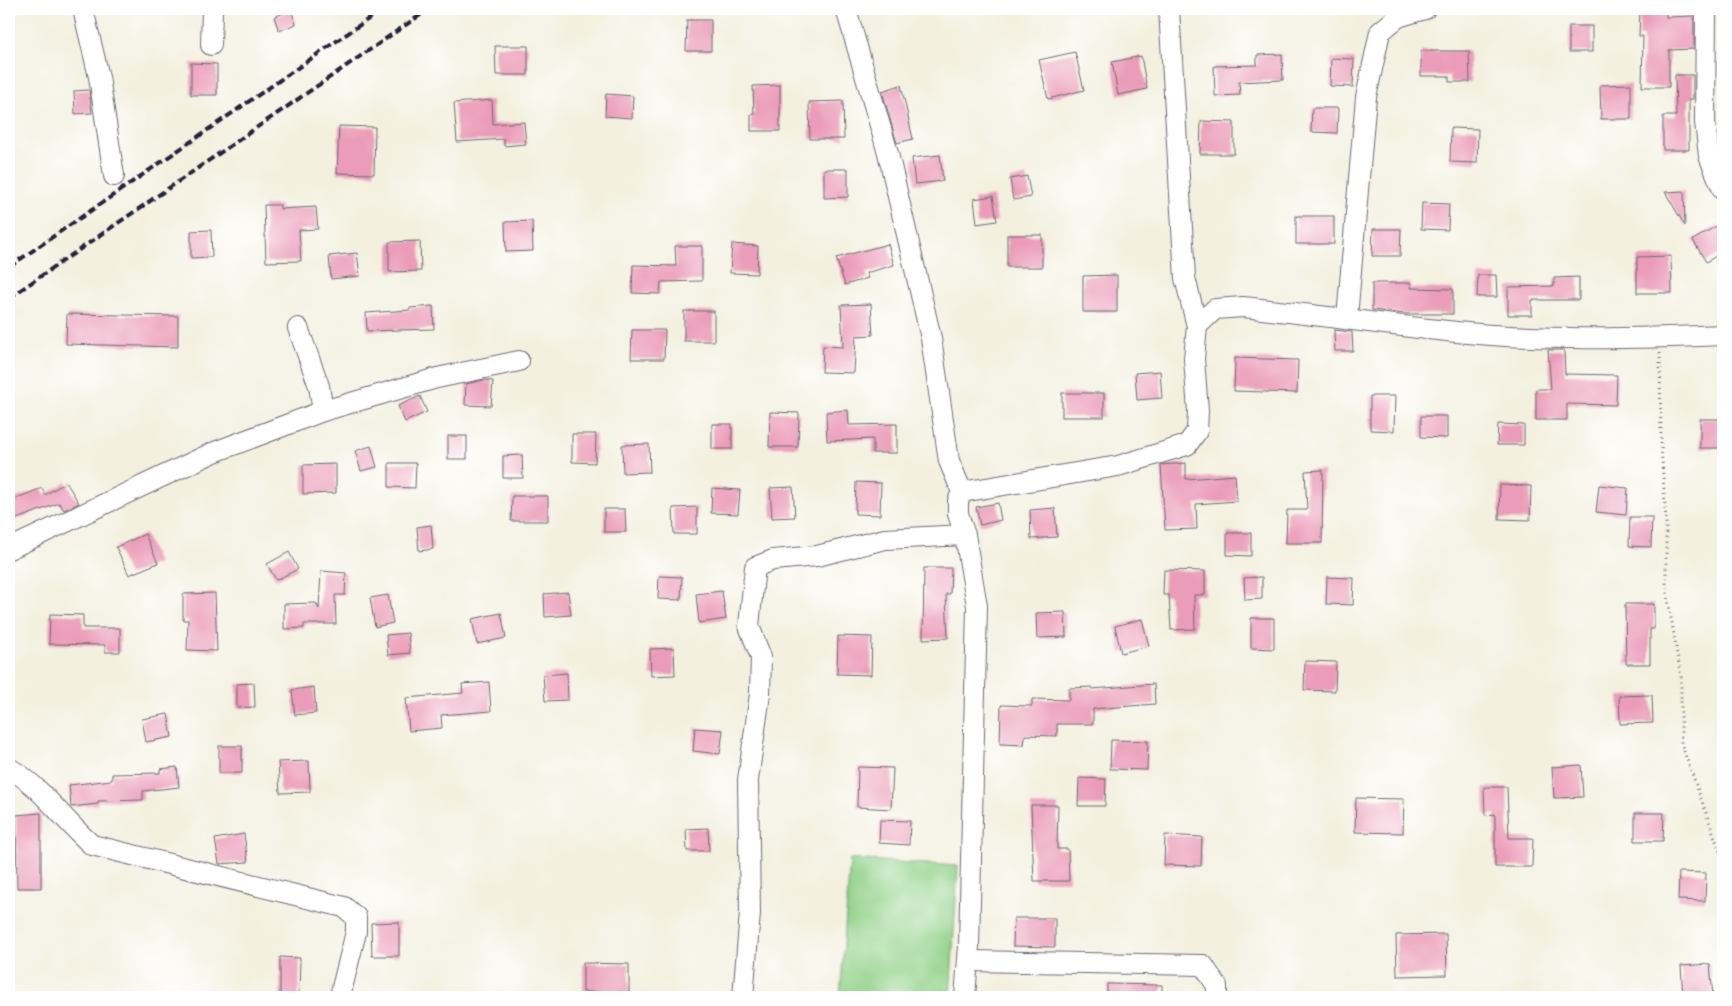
<svg xmlns="http://www.w3.org/2000/svg" width="1732" height="1006" viewBox="0 0 1732 1006" font-family="Mali,sans-serif">
  <style>
    .green { fill: #92d188; stroke: #5a7a62 }
    .building { fill: #eb9cb8 }
    .lines { fill: none; stroke-linecap: round; stroke-linejoin: round }
    .minor-casing { stroke: #6b6a74; stroke-width: 22 }
    .path { stroke: #6b6a74; stroke-width: 3; stroke-dasharray: 1 4; stroke-linecap: butt }
    .minor { stroke: #fff; stroke-width: 20 }
    .rail { stroke: #22223b; stroke-width: 4; stroke-dasharray: 8 4; stroke-linecap: butt }
  </style>
  <rect width="100%" height="100%" fill="#fff"/>
  <filter id="ink" filterUnits="userSpaceOnUse"><feTurbulence type="fractalNoise" baseFrequency=".02" numOctaves="2"/><feDisplacementMap in="SourceGraphic" scale="10" xChannelSelector="R" yChannelSelector="G"/><feConvolveMatrix kernelMatrix="1 2 1 2 8 2 1 2 1" color-interpolation-filters="sRGB"/></filter>
  <filter id="wash" filterUnits="userSpaceOnUse"><feTurbulence type="fractalNoise" baseFrequency=".0096" numOctaves="4" result="noise"/><feDisplacementMap in="SourceGraphic" scale="20" xChannelSelector="R" yChannelSelector="G"/><feGaussianBlur stdDeviation="1.12" result="paint"/><feColorMatrix in="noise" values="0 0 0 0 0 0 0 0 0 0 0 0 0 0 0 0 0 1.4 0 .05"/><feComposite in="paint" operator="in"/></filter>
  <g filter="url(#wash)">
    <rect width="100%" height="100%" fill="#f3f0df"/>
    <polygon class="green" points="850,859 958,866 950,997 840,997"/>
    <g id="blocks">
      <g class="building">
        <polygon points="1640,9 1666,9 1666,17 1694,16 1694,49 1669,50 1669,87 1642,87 1643,36 1639,36"/>
        <polygon points="291,10 296,24 279,31 274,17"/>
        <polygon points="687,20 711,20 711,51 686,51"/>
        <rect x="1569" y="26" width="23" height="26"/>
        <polygon points="495,46 528,46 528,75 496,75"/>
        <polygon points="1421,51 1469,51 1470,82 1449,82 1449,76 1421,76"/>
        <polygon points="1075,52 1084,90 1048,99 1039,60"/>
        <polygon points="1282,54 1283,80 1239,82 1240,95 1215,96 1214,66 1257,65 1257,55"/>
        <polygon points="1141,56 1147,89 1118,95 1112,62"/>
        <polygon points="1331,58 1354,59 1353,87 1330,86"/>
        <polygon points="191,63 217,64 217,95 191,95"/>
        <polygon points="1675,75 1693,75 1693,99 1689,99 1689,150 1663,150 1663,116 1676,116"/>
        <polygon points="1631,84 1631,119 1601,119 1600,85"/>
        <polygon points="780,85 780,131 751,131 751,114 754,114 753,86"/>
        <polygon points="901,85 913,139 897,143 882,91"/>
        <polygon points="89,90 92,113 75,114 74,91"/>
        <polygon points="606,94 633,96 632,118 605,116"/>
        <polygon points="492,100 493,124 524,122 526,144 504,146 504,139 457,142 454,103"/>
        <polygon points="843,101 844,139 810,139 809,102"/>
        <polygon points="1312,108 1338,108 1337,133 1311,132"/>
        <polygon points="1201,121 1234,122 1234,154 1200,154"/>
        <polygon points="339,126 375,127 374,174 337,173"/>
        <polygon points="1451,128 1478,129 1477,163 1450,162"/>
        <polygon points="940,155 943,181 915,184 912,158"/>
        <polygon points="824,169 848,169 848,197 824,198"/>
        <polygon points="1027,176 1031,197 1013,200 1010,179"/>
        <polygon points="1684,191 1685,226 1665,192"/>
        <polygon points="993,196 997,221 977,224 974,199"/>
        <polygon points="1422,203 1449,204 1448,230 1421,229"/>
        <polygon points="264,205 280,205 280,209 316,207 318,229 299,230 301,261 266,262"/>
        <rect x="1296" y="216" width="38" height="28"/>
        <polygon points="532,221 533,251 506,252 505,222"/>
        <polygon points="1718,225 1723,233 1723,252 1706,262 1693,240"/>
        <polygon points="1373,229 1401,229 1400,256 1372,256"/>
        <polygon points="211,230 212,257 191,258 191,231"/>
        <rect x="1007" y="235" width="35" height="32"/>
        <polygon points="420,241 421,271 389,272 389,242"/>
        <polygon points="732,244 758,246 757,274 730,273"/>
        <polygon points="888,244 894,265 866,273 868,278 845,285 836,258"/>
        <polygon points="675,246 702,246 702,281 661,282 660,294 632,293 633,265 676,266"/>
        <polygon points="357,253 360,276 331,279 329,256"/>
        <polygon points="1671,256 1672,293 1637,293 1637,257"/>
        <polygon points="1117,275 1117,312 1083,312 1083,276"/>
        <polygon points="1478,275 1496,275 1497,297 1477,297"/>
        <polygon points="1579,277 1579,300 1532,300 1532,315 1508,315 1508,287 1554,286 1554,278"/>
        <polygon points="1372,283 1411,283 1411,288 1453,289 1453,314 1405,314 1372,310"/>
        <polygon points="871,304 873,335 856,336 854,373 822,372 823,346 843,347 841,305"/>
        <polygon points="433,306 434,329 367,331 366,313 410,310 410,308"/>
        <rect x="684" y="311" width="30" height="30"/>
        <polygon points="67,314 178,316 178,347 66,344"/>
        <polygon points="632,330 665,330 664,359 631,359"/>
        <polygon points="1334,330 1352,332 1353,351 1335,351"/>
        <polygon points="1548,350 1564,350 1565,374 1617,375 1616,405 1567,404 1567,420 1536,420 1536,389 1551,389"/>
        <polygon points="1235,358 1298,360 1297,393 1234,391"/>
        <polygon points="1160,371 1162,398 1137,400 1135,373"/>
        <polygon points="484,380 493,381 491,406 465,405 466,384"/>
        <rect x="1062" y="393" width="42" height="24"/>
        <polygon points="420,396 427,412 405,422 398,406"/>
        <polygon points="1370,396 1395,396 1394,431 1370,430"/>
        <polygon points="848,410 849,425 897,424 897,453 873,453 873,439 827,441 826,412"/>
        <polygon points="770,412 799,413 798,447 769,447"/>
        <polygon points="1421,416 1447,416 1447,438 1421,437"/>
        <rect x="1700" y="419" width="23" height="29"/>
        <rect x="712" y="424" width="20" height="25"/>
        <polygon points="1498,424 1524,425 1524,445 1497,445"/>
        <polygon points="572,434 596,434 595,463 572,462"/>
        <rect x="448" y="436" width="19" height="23"/>
        <polygon points="649,444 650,472 623,473 622,445"/>
        <polygon points="371,446 377,467 361,471 355,451"/>
        <polygon points="522,455 523,478 503,478 503,456"/>
        <polygon points="389,463 416,463 415,488 389,487"/>
        <polygon points="1186,463 1186,479 1235,475 1237,501 1196,504 1197,529 1165,530 1161,465"/>
        <polygon points="336,464 336,493 303,494 303,465"/>
        <polygon points="1323,470 1322,543 1286,543 1287,510 1307,510 1305,471"/>
        <polygon points="66,482 79,503 64,510 59,503 9,522 9,501 42,488 45,495"/>
        <polygon points="856,482 881,483 880,515 855,514"/>
        <polygon points="1500,485 1531,486 1530,520 1499,519"/>
        <polygon points="1599,485 1628,488 1626,515 1596,512"/>
        <polygon points="793,487 795,517 772,518 770,488"/>
        <polygon points="712,488 740,490 738,514 711,513"/>
        <polygon points="512,496 548,496 548,521 511,521"/>
        <polygon points="998,503 1001,520 980,525 976,507"/>
        <polygon points="697,507 697,534 674,534 673,508"/>
        <polygon points="1055,508 1057,537 1031,539 1030,510"/>
        <polygon points="604,509 625,509 626,532 604,532"/>
        <polygon points="1630,517 1652,517 1651,547 1629,546"/>
        <polygon points="431,525 433,549 419,551 417,527"/>
        <polygon points="1227,533 1251,533 1251,556 1227,555"/>
        <polygon points="145,534 158,563 129,575 116,547"/>
        <polygon points="289,552 298,569 276,580 267,564"/>
        <polygon points="924,568 951,568 950,594 946,594 948,638 923,639"/>
        <polygon points="1164,570 1205,571 1205,595 1194,595 1195,629 1171,630 1169,595 1163,595"/>
        <polygon points="321,571 346,573 345,595 335,595 336,624 304,624 304,628 284,629 284,604 316,603 319,609"/>
        <polygon points="659,576 682,577 681,600 658,599"/>
        <polygon points="1262,577 1262,599 1245,600 1244,578"/>
        <polygon points="1327,577 1354,578 1353,605 1326,604"/>
        <polygon points="722,591 726,619 699,623 696,594"/>
        <polygon points="568,592 571,615 545,617 544,594"/>
        <polygon points="215,593 217,651 187,650 188,620 183,620 183,594"/>
        <polygon points="388,595 393,623 375,627 370,598"/>
        <polygon points="1625,604 1654,604 1654,629 1650,629 1650,664 1626,664"/>
        <polygon points="1065,612 1066,637 1037,638 1036,613"/>
        <polygon points="501,613 506,638 477,644 472,619"/>
        <polygon points="50,614 83,615 83,628 120,628 120,652 105,652 105,645 49,644"/>
        <polygon points="1251,618 1274,618 1274,649 1251,648"/>
        <polygon points="1142,619 1149,646 1121,653 1115,626"/>
        <polygon points="408,633 410,653 388,655 386,635"/>
        <polygon points="838,636 872,637 871,675 837,674"/>
        <polygon points="674,648 675,675 651,676 650,649"/>
        <polygon points="1305,661 1336,662 1335,691 1304,690"/>
        <polygon points="567,673 568,700 545,701 543,675"/>
        <polygon points="489,682 491,711 441,715 442,728 409,731 406,698 463,693 462,684"/>
        <polygon points="254,683 255,707 237,708 237,684"/>
        <polygon points="1154,684 1155,704 1093,709 1093,724 1057,724 1057,736 1025,735 1024,745 1000,744 1001,705 1032,706 1032,699 1069,700 1069,688 1092,687 1092,689"/>
        <polygon points="314,687 316,713 295,715 292,690"/>
        <polygon points="1652,695 1653,723 1620,724 1619,696"/>
        <polygon points="168,714 172,737 146,742 142,719"/>
        <polygon points="695,728 723,730 720,754 693,751"/>
        <polygon points="1111,740 1148,741 1147,770 1110,769"/>
        <rect x="219" y="746" width="23" height="27"/>
        <polygon points="309,761 310,792 280,793 278,762"/>
        <polygon points="1581,765 1583,797 1554,798 1552,767"/>
        <polygon points="177,767 179,787 143,791 143,800 98,801 98,804 71,807 69,785 112,780 112,774 160,773 160,769"/>
        <polygon points="858,767 893,768 891,809 857,807"/>
        <polygon points="1079,778 1106,779 1105,806 1078,806"/>
        <polygon points="1484,787 1507,787 1509,838 1533,838 1532,867 1495,867 1495,814 1485,815"/>
        <polygon points="1356,798 1404,799 1403,833 1355,832"/>
        <polygon points="1031,805 1058,805 1057,849 1068,849 1069,881 1034,881"/>
        <polygon points="41,813 41,888 17,888 16,815"/>
        <polygon points="1635,813 1664,813 1663,841 1635,841"/>
        <polygon points="880,820 910,821 909,845 879,843"/>
        <polygon points="708,828 709,851 687,851 686,829"/>
        <polygon points="244,834 248,862 219,864 215,839"/>
        <polygon points="1165,835 1202,837 1201,866 1164,865"/>
        <polygon points="1679,872 1706,873 1705,901 1678,900"/>
        <polygon points="1014,918 1055,918 1055,947 1013,946"/>
        <polygon points="399,922 399,956 372,956 371,923"/>
        <polygon points="1446,934 1447,975 1397,976 1396,935"/>
        <polygon points="280,957 300,958 299,997 280,997"/>
        <polygon points="583,963 629,964 629,992 583,992"/>
        <polygon points="1710,964 1713,997 1683,997 1681,966"/>
        <polygon points="1107,984 1162,985 1162,997 1107,997"/>
      </g>
    </g>
  </g>
  <g filter="url(#ink)">
    <use href="#blocks" fill-opacity="0" stroke="#6b6a74" stroke-width="1"/>
    <g class="lines">
      <defs>
        <g id="minor">
          <polyline points="83,9 99,77 114,176"/>
          <polyline points="846,9 888,153 931,338 949,461 962,492"/>
          <polyline points="1169,9 1185,278 1197,326"/>
          <polyline points="1706,9 1705,122 1709,156 1723,190"/>
          <polyline points="211,45 212,9"/>
          <polyline points="1347,318 1366,97 1380,32 1398,17 1425,9"/>
          <polyline points="323,411 437,378 519,361"/>
          <polyline points="9,549 212,453 323,411 319,386 298,328"/>
          <path d="M9 768C41 786 63 820 92 845L344 907 356 917V932L341 992 342 997"/>
          <polyline points="968,961 1203,965 1217,986 1217,997"/>
          <polyline points="743,997 750,913 748,780 760,694 761,657 749,626 755,567 773,560 817,556 885,539 965,535"/>
          <path d="M965 997 969 946 977 606 965 535 958 514V501L962 492 1118 466 1187 445 1197 431 1198 411 1194 359 1197 326 1215 309 1243 307C1311 314 1379 324 1447 331 1538 341 1632 339 1723 335"/>
        </g>
      </defs>
      <use href="#minor" class="minor-casing"/>
      <polyline class="path" points="1660,353 1661,445 1666,520 1666,587 1681,677 1681,743 1723,860"/>
      <use href="#minor" class="minor"/>
      <g class="rail">
        <polyline points="9,267 383,9"/>
        <polyline points="9,298 429,9"/>
      </g>
    </g>
  </g>
  <rect width="1732" height="1006" fill="none" stroke="#fff" stroke-width="30"/>
</svg>
